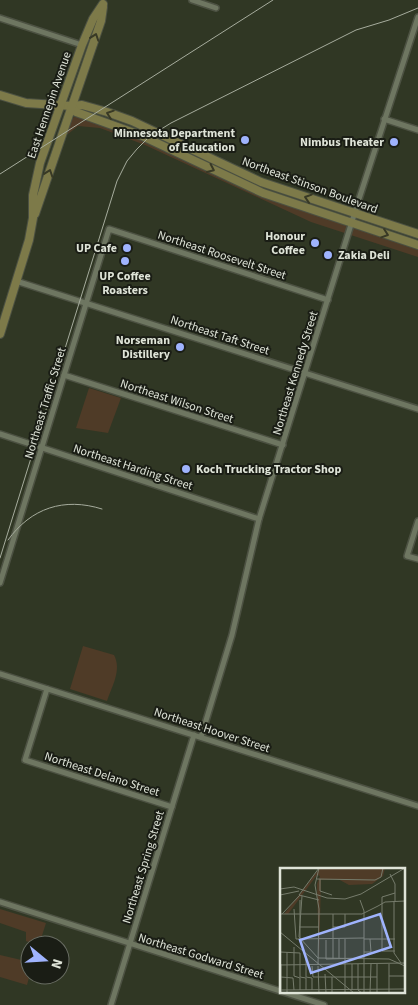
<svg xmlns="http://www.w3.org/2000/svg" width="418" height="1005" viewBox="0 0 418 1005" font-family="'Source Sans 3',sans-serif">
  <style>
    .green { fill: #4f3b27 }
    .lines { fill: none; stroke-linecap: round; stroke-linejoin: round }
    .street-casing { stroke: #4c5142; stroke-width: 8 }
    .secondary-casing { stroke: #4c5142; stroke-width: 10 }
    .street { stroke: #6e7661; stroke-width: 5 }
    .secondary { stroke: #7d7a49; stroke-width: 8 }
    .rail { stroke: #a6ac9d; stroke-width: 1 }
    .oneway { stroke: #383925 }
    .poi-dot { fill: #9fb3fd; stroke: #1a1d15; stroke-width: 2 }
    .labels { text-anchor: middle; stroke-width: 4; stroke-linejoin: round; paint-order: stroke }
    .street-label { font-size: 12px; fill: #dfe4d8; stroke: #1a1d15 }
    .poi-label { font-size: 12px; font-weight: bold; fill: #dfe4d8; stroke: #1a1d15; text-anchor: end }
    .inset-road { fill: none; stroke: #767c6c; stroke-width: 1 }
    .view { fill: #9fb3fd; fill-opacity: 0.15; stroke: #9fb3fd; stroke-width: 2.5 }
    .inset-edge { fill: none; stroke: #dfe4d8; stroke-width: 2.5 }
  </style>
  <rect width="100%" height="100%" fill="#303724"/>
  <g class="green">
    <polygon points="76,116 134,136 280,203 418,250 418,257 311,222 145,145 100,128 78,126 68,134 66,134 71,119"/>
    <polygon points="89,388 121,398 108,433 76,428"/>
    <path d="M83 646 114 655C122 670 112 686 107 701L70 689Z"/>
    <polygon points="0,909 46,923 39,945 34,945 34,944 26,941 26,932 0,923"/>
    <polygon points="0,955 30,962 30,974 27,985 0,977"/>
  </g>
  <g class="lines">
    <defs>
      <g id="street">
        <polyline points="192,0 216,8"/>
        <polyline points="0,18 82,45"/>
        <polyline points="384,119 418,130"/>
        <polyline points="16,281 418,409"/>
        <polyline points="64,375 283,445"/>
        <polyline points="0,434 259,519"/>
        <polyline points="418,521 407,556 418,559"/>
        <polyline points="0,583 109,229 328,300"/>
        <polyline points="0,674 418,806"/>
        <polyline points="47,689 25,760 172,807"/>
        <polyline points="201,737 232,635 259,519 359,199 418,17"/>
        <polyline points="0,902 324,1005"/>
        <polyline points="111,1005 194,735"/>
      </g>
      <g id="secondary">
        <polyline points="0,95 26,103 72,106 82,105 107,112 132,121 261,182 418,234"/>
        <polyline points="72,106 76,112 140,135 263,193 418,245"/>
        <polyline points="35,214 101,21 103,7"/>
        <polyline points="0,334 29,240 33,218 33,195 40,163 82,45 93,19 103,4"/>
      </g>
    </defs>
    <use href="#street" class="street-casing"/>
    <use href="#secondary" class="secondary-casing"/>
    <use href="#street" class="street"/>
    <use href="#secondary" class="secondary"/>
    <g class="rail">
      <polyline points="0,174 273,0"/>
      <path d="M8 540C31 508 64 497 102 509"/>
      <polyline points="0,558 117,181 127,161 137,149 150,136 171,123 356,30 389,20 418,8"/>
    </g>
  </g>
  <defs><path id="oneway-chevron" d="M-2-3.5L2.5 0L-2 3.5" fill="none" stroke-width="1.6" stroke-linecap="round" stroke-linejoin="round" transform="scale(1.25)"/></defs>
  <g class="oneway">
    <use href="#oneway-chevron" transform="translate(95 37) rotate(-71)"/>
    <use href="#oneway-chevron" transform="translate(110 114) rotate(-161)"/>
    <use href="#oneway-chevron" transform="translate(211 169) rotate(25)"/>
    <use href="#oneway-chevron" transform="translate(49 173) rotate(-71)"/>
    <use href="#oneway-chevron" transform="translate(308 198) rotate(-162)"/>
    <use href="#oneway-chevron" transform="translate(385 234) rotate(19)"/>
  </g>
  <g class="poi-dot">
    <circle cx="245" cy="140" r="5"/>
    <circle cx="394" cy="142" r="5"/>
    <circle cx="315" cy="243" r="5"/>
    <circle cx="127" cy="248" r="5"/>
    <circle cx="328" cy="255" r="5"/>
    <circle cx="125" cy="261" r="5"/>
    <circle cx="180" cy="347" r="5"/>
    <circle cx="186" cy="469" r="5"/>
  </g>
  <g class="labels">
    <g class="street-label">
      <text transform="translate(49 105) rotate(-71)" y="4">East Hennepin Avenue</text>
      <text transform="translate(310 185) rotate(20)" y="4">Northeast Stinson Boulevard</text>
      <text transform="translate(222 255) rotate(18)" y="4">Northeast Roosevelt Street</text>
      <text transform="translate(220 335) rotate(18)" y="4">Northeast Taft Street</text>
      <text transform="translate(295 373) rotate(-73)" y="4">Northeast Kennedy Street</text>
      <text transform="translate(177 401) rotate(18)" y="4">Northeast Wilson Street</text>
      <text transform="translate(45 403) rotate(-73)" y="4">Northeast Traffic Street</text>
      <text transform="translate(133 467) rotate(18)" y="4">Northeast Harding Street</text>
      <text transform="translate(212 730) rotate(18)" y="4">Northeast Hoover Street</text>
      <text transform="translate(102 774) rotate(18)" y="4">Northeast Delano Street</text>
      <text transform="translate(143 867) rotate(-73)" y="4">Northeast Spring Street</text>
      <text transform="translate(201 956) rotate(17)" y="4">Northeast Godward Street</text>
    </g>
    <g class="poi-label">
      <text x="235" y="137">Minnesota Department<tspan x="235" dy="14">of Education</tspan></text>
      <text x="384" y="146">Nimbus Theater</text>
      <text x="305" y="240">Honour<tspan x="305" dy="14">Coffee</tspan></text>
      <text x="117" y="252">UP Cafe</text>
      <text x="338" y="259" text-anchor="start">Zakia Deli</text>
      <text x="125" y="280" text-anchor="middle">UP Coffee<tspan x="125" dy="14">Roasters</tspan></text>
      <text x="170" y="344">Norseman<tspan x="170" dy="14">Distillery</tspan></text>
      <text x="196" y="473" text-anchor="start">Koch Trucking Tractor Shop</text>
    </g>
  </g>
  <g transform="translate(280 868)">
    <rect width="125" height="125" fill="#303724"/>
    <path d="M40 0H105L103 8 92 16 69 17 58 11 41 12 39 94 37 16 40 8 37 7 8 46H4Z" fill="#4f3b27"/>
    <path class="inset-road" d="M39 0 19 27 39 32M110 6 115 16V33M37 11 95 12 101 9 103 0M40 11V23L52 27M0 21 14 19 47 30 65 31 81 26 125 0M115 25 102 29V83H115M0 27 19 23M22 28 19 69 38 90 109 91 125 98M20 32V72M80 32 84 43V125M114 33V85L121 95M98 38 105 34 125 33M14 41 16 71 84 70M0 46H82L98 38M2 46 20 27M53 46V91M19 59H39M53 59H65V46M0 64 74 125M59 71V90M84 71H115M46 72V91L84 90M14 79V108L20 110V122M0 84 20 85V109L26 110V122M7 84V125M84 84H91L90 71M26 88V109L32 110V122M78 96V122L82 125M0 97 125 95M38 97 39 41 35 17 39 0M32 98 33 109H97M38 98 39 125M45 106 46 125M109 108H125M1 109 13 110 14 122M52 109V125M0 122 125 121M72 122V96M1 125V96M65 125V71M90 125 91 96M97 125V96M109 125V96"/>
    <path class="view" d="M100 46 111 79 31 105 20 72Z"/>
    <rect width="125" height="125" class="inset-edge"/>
  </g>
  <g transform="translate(45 960) rotate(108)"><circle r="24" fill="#1a1d15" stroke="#696d63"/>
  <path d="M0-4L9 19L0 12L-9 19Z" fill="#9fb3fd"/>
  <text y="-8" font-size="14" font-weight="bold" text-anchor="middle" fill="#dfe4d8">N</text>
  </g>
</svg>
